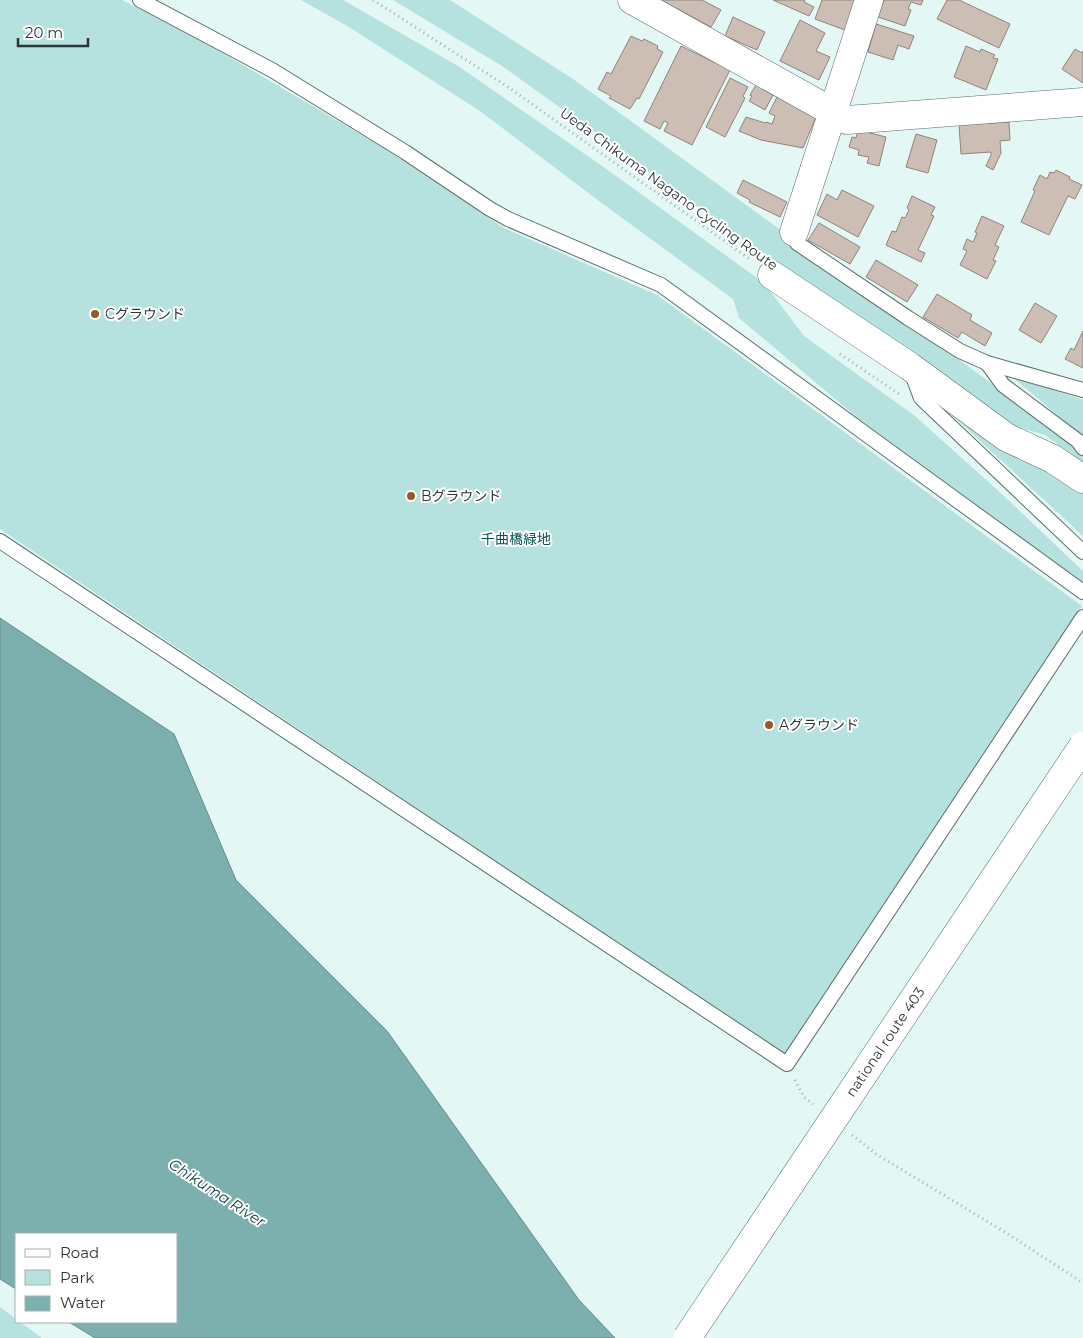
<svg xmlns="http://www.w3.org/2000/svg" width="1083" height="1338" viewBox="0 0 1083 1338" font-family="Montserrat,'Noto Sans JP',sans-serif">
  <style>
    .green { fill: #b5e1de }
    .water { fill: #7cb0ae; stroke: #658b8a }
    .building { fill: #ccbeb4; stroke: #90837a }
    .lines { fill: none; stroke-linecap: round; stroke-linejoin: round }
    .lane-casing { stroke: #5d6e6d; stroke-width: 16 }
    .street-casing { stroke: #5d6e6d; stroke-width: 29 }
    .path { stroke: #a2b1b0; stroke-width: 3; stroke-dasharray: 1 4; stroke-linecap: butt }
    .lane { stroke: #fff; stroke-width: 14 }
    .street { stroke: #fff; stroke-width: 28 }
    .highway-bridge-casing { stroke: #5d6e6d; stroke-width: 29; stroke-linecap: butt }
    .highway-bridge { stroke: #fff; stroke-width: 28 }
    .poi-dot { fill: #995824; stroke: #fff; stroke-width: 2 }
    .labels { text-anchor: middle; stroke-width: 4; stroke-linejoin: round; paint-order: stroke }
    .street-label { font-size: 14px; fill: #2e3635; stroke: #fff }
    .poi-label { font-size: 14px; fill: #2e3635; stroke: #fff; text-anchor: start }
    .park-label { font-size: 14px; fill: #035351; stroke: #fff }
    .water-label { font-size: 15px; font-style: italic; fill: #093c3b; stroke: #fff }
  </style>
  <rect width="100%" height="100%" fill="#e3f7f5"/>
  <g class="green">
    <polygon points="0,0 122,0 209,45 387,150 504,228 657,295 1082,606 785,1055 0,529"/>
    <polygon points="301,0 343,0 458,66 605,168 764,283 804,336 915,416 1004,496 1083,571 1083,583 853,414 739,318 733,299 603,204 480,111 349,27"/>
    <polygon points="393,0 450,0 573,79 980,375 1080,449 1083,454 1083,463 1045,435 1014,426 922,360 789,272 502,66"/>
    <polygon points="1010,375 1083,400 1083,437"/>
    <polygon points="937,401 1083,493 1083,536"/>
    <polygon points="0,1307 16,1319 16,1322 20,1322 42,1338 0,1338"/>
  </g>
  <polygon class="water" points="0,618 174,734 236,880 387,1031 579,1300 615,1338 95,1338 69,1322 176,1322 176,1234 16,1234 16,1289 0,1279"/>
  <g class="building">
    <polygon points="661,0 702,0 721,10 711,27"/>
    <polygon points="773,0 805,0 804,2 814,7 809,16"/>
    <polygon points="822,0 855,0 845,30 815,19"/>
    <polygon points="884,0 923,0 921,5 911,2 908,9 911,10 905,26 878,17"/>
    <polygon points="947,0 959,0 1010,24 999,48 937,19"/>
    <polygon points="733,17 765,32 757,50 725,36"/>
    <polygon points="800,20 825,33 816,51 830,57 819,80 780,61"/>
    <polygon points="876,24 914,36 909,49 898,45 893,60 868,52"/>
    <polygon points="631,36 642,41 644,39 658,46 657,49 663,52 639,99 637,98 630,109 609,98 611,96 598,89 607,72 611,74"/>
    <polygon points="681,46 730,70 692,145 664,131 668,123 664,121 660,129 644,121"/>
    <polygon points="966,46 980,52 981,49 995,55 993,58 998,59 986,90 954,77"/>
    <polygon points="1075,49 1082,53 1083,51 1083,83 1062,69"/>
    <polygon points="730,78 748,87 743,96 745,98 725,137 706,127"/>
    <polygon points="756,85 773,95 765,110 749,101 752,96 750,95"/>
    <polygon points="777,97 816,117 803,148 761,140 739,131 746,117 765,123 766,122 772,124 775,116 769,113"/>
    <polygon points="1009,122 1010,140 1000,141 1001,153 993,170 986,166 991,155 991,152 961,154 959,125"/>
    <polygon points="858,130 886,137 879,166 867,163 869,157 858,155 859,150 849,147 852,137 856,138"/>
    <polygon points="916,134 937,140 928,173 906,167"/>
    <polygon points="1056,170 1070,177 1069,179 1082,185 1075,199 1068,196 1049,235 1021,222 1035,191 1033,190 1040,175 1047,179 1050,172 1054,173"/>
    <polygon points="743,180 787,202 780,217 749,202 750,200 737,193"/>
    <polygon points="842,190 874,206 858,237 817,215 827,194 837,200"/>
    <polygon points="912,196 935,207 931,215 934,216 918,250 925,253 921,262 886,245 892,231 896,232 902,217 905,218 909,210 907,208"/>
    <polygon points="982,216 1004,226 995,245 999,247 993,260 996,261 987,279 960,265 967,251 963,249 967,239 973,242 977,233 975,232"/>
    <polygon points="819,223 860,247 850,264 808,240"/>
    <polygon points="876,260 918,285 907,302 866,277"/>
    <polygon points="937,294 972,315 970,320 992,333 985,346 962,332 958,338 923,317"/>
    <polygon points="1035,303 1057,316 1041,343 1019,330"/>
    <polygon points="1083,331 1083,368 1065,359 1071,348 1074,350"/>
  </g>
  <g class="lines">
    <defs>
      <g id="lane">
        <polyline points="140,0 272,70 405,152 490,209 508,219 661,285 1083,592"/>
        <polyline points="794,232 797,243 908,318 960,351 987,363 1083,390"/>
        <polyline points="987,363 1003,385 1078,441 1083,448"/>
        <polyline points="912,374 921,398 1083,552"/>
        <polyline points="0,541 787,1064 1083,617"/>
      </g>
      <g id="street">
        <polyline points="632,0 847,120 1083,102"/>
        <polyline points="794,232 869,0"/>
        <polyline points="772,275 909,366 1006,437 1053,459 1083,479"/>
      </g>
    </defs>
    <use href="#lane" class="lane-casing"/>
    <use href="#street" class="street-casing"/>
    <g class="path">
      <polyline points="373,0 508,87 751,260"/>
      <polyline points="840,354 899,394"/>
      <polyline points="795,1080 804,1097 813,1104"/>
      <polyline points="852,1135 876,1154 1008,1234 1083,1283"/>
    </g>
    <use href="#lane" class="lane"/>
    <use href="#street" class="street"/>
    <defs>
      <polyline id="highway-bridge" points="687,1338 1083,746"/>
    </defs>
    <use href="#highway-bridge" class="highway-bridge-casing"/>
    <use href="#highway-bridge" class="highway-bridge"/>
  </g>
  <g class="poi-dot">
    <circle cx="95" cy="314" r="5"/>
    <circle cx="411" cy="496" r="5"/>
    <circle cx="769" cy="725" r="5"/>
  </g>
  <g class="labels">
    <g class="street-label">
      <text transform="translate(669 189) rotate(36)" y="5">Ueda Chikuma Nagano Cycling Route</text>
      <text transform="translate(885 1042) rotate(-56)" y="5">national route 403</text>
    </g>
    <g class="poi-label">
      <text x="105" y="319">Cグラウンド</text>
      <text x="421" y="501">Bグラウンド</text>
      <text x="779" y="730">Aグラウンド</text>
    </g>
    <g class="park-label">
      <text x="516" y="544">千曲橋緑地</text>
    </g>
    <g class="water-label">
      <text transform="translate(217 1193) rotate(33)" y="5">Chikuma River</text>
    </g>
  </g>
  <rect x="15" y="1233" width="162" height="90" fill="#ffffff" stroke="#abafae"/>
  <rect x="25" y="1249" width="25" height="8" fill="#ffffff" stroke="#abafae"/>
  <text x="60" y="1258" font-size="15" fill="#2e3635">Road</text>
  <rect x="25" y="1270" width="25" height="15" fill="#b5e1de" stroke="#abafae"/>
  <text x="60" y="1283" font-size="15" fill="#2e3635">Park</text>
  <rect x="25" y="1296" width="25" height="15" fill="#7cb0ae" stroke="#abafae"/>
  <text x="60" y="1308" font-size="15" fill="#2e3635">Water</text>
  <path d="M18 38v8h70v-8" fill="none" stroke="#2e3635" stroke-width="2.5"/>
  <text x="25" y="38" font-size="15" fill="#2e3635" stroke="#ffffff" stroke-width="4" paint-order="stroke">20 m</text>
</svg>
